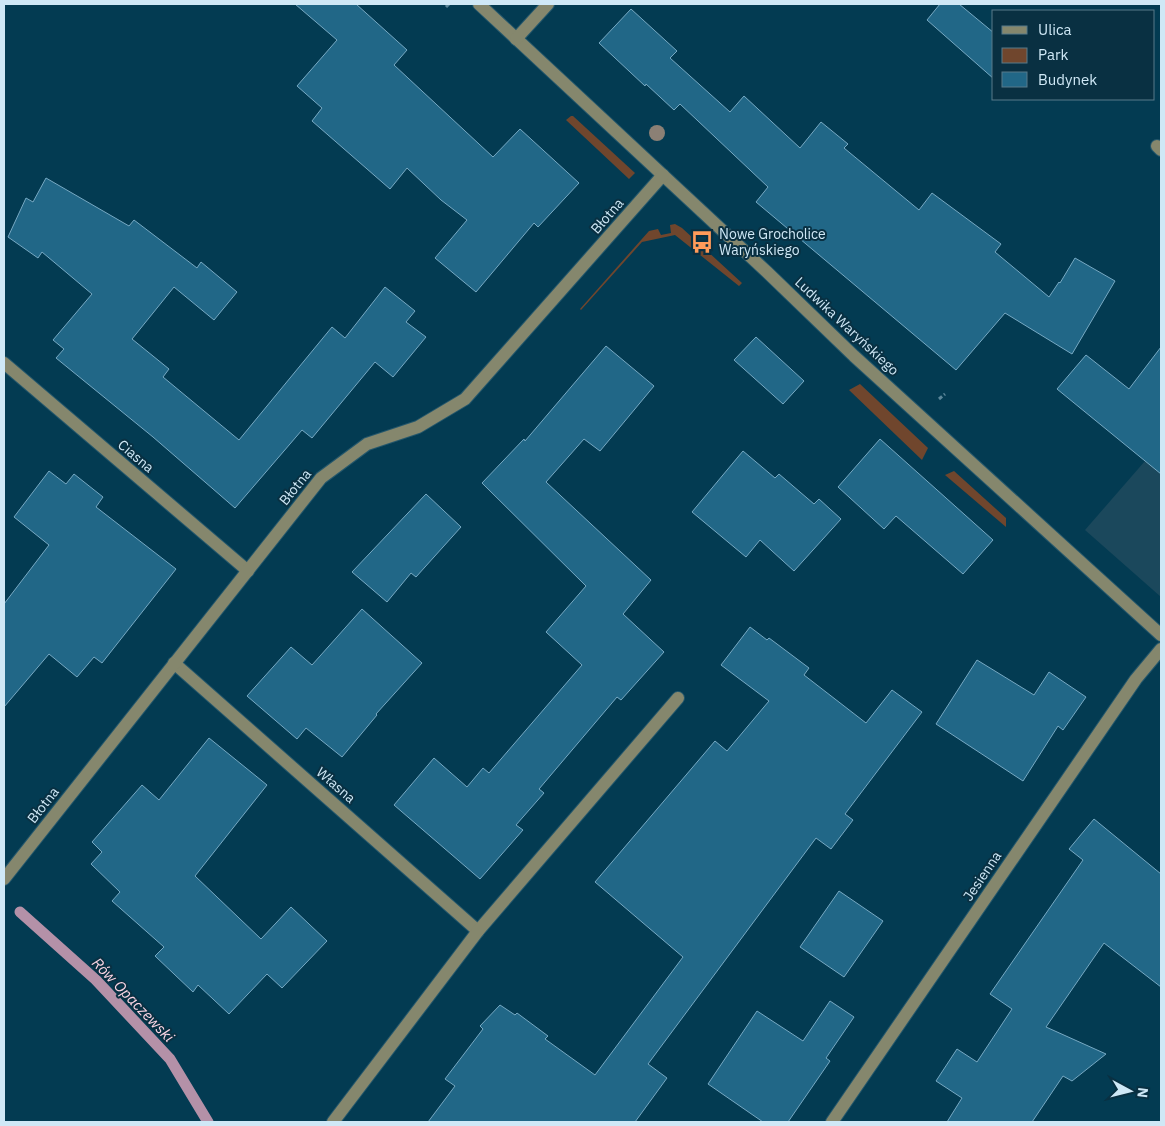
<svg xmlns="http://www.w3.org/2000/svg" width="1165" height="1126" viewBox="0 0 1165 1126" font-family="'IBM Plex Sans',sans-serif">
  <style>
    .built { fill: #1b485c }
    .green { fill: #70462d }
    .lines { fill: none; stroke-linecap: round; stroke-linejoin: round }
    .stream { stroke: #b491a8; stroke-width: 11 }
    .building { fill: #216787; stroke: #77a9c3 }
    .minor-casing { stroke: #24576c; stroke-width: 14 }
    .path { stroke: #5b8699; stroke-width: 3; stroke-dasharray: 4 2.5; stroke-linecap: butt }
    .minor { stroke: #85876d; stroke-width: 12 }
    .tree { fill: #8b8075 }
    .labels { text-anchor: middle; stroke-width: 4; stroke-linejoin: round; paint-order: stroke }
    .street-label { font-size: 14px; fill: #cfe8f6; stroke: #093042 }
    .poi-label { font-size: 14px; fill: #cfe8f6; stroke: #093042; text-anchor: start }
    .water-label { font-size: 15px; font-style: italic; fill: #fdd7e6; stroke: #093042 }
  </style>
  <rect width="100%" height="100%" fill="#033b52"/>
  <polygon class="built" points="1161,445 1161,597 1085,530 1145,461"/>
  <g class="green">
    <polygon points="571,116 573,116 635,173 629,179 566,120"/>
    <polygon points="675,224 682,228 742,283 739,286 675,235 642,242 581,310 580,309 649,231 658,229 661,235 671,233 670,225"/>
    <polygon points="860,384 928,448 922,460 849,390"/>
    <polygon points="954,471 1006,518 1006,527 945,475"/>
  </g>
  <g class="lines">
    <polyline class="stream" points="20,912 96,980 170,1059 208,1122"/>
  </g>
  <g class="building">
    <polygon points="295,4 356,4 407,50 394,65 493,157 520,129 579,183 538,227 534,223 476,292 435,258 467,220 441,200 407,168 390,189 312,121 322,108 297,86 337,40"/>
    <polygon points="940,4 959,4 994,33 994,79 927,20"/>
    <polygon points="631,9 677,51 670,58 730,112 744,96 800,148 821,122 848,144 844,148 919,210 932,193 1001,244 995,252 1049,297 1059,282 1060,283 1075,258 1115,281 1072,354 1005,313 956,370 756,202 768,187 680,104 674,110 646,84 645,86 599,43"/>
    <polygon points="46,178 129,226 134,220 197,268 201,262 237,292 214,320 174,287 132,339 169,369 163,377 239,440 332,327 345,338 385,287 415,311 406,322 426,337 393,377 375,362 312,438 302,430 235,508 153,437 56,358 64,349 53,340 92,294 42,252 38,258 8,237 26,198 33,202"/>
    <polygon points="756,337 804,381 783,404 734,360"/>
    <polygon points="606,346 654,386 600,451 584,439 546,482 651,580 623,614 664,652 621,700 617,697 539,789 544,793 516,825 523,830 480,879 394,805 434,758 467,787 483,768 489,773 582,665 546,632 586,586 482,483 524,439 525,441"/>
    <polygon points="1161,347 1161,474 1057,389 1086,355 1129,389"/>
    <polygon points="880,439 993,540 963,574 896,516 884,529 838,487"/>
    <polygon points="743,451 775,478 779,474 814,504 819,499 841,519 794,571 760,540 746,557 692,512"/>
    <polygon points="49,471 66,484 74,474 103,497 96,507 176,569 102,663 94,657 77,677 49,654 4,707 4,604 49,545 14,517"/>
    <polygon points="426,494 461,527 416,577 411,573 387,602 352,572"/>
    <polygon points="362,609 422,663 376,714 377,715 342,757 306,728 297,739 247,696 291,647 312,665"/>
    <polygon points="750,627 767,640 769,638 809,668 804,675 866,723 892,690 922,712 845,814 853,820 831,849 816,838 648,1064 667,1078 635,1122 428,1122 455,1086 445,1079 483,1029 480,1026 500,1005 515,1015 517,1013 548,1036 545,1039 595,1075 683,957 595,882 715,741 727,751 769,701 721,665"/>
    <polygon points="977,660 1034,695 1049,672 1086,697 1063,730 1058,726 1023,781 936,724"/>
    <polygon points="209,738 267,785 195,876 261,939 291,907 327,941 282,988 267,974 229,1014 198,985 193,992 155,956 164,947 112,901 120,892 91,864 102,852 92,842 142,785 159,800"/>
    <polygon points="1094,819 1161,874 1161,987 1104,943 1046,1027 1106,1054 1072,1081 1063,1076 1032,1122 947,1122 962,1098 936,1081 957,1049 977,1062 1012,1009 990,994 1083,860 1069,849"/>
    <polygon points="839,891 883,921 844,977 800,947"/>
    <polygon points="830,1001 854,1017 826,1058 830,1061 788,1122 763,1122 708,1084 757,1011 803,1041"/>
  </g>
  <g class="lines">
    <defs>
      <g id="minor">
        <polyline points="479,4 767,272 854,356 1161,635"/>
        <polyline points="516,39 548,4"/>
        <polyline points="1157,146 1161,150"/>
        <polyline points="4,363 248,571"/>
        <polyline points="174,663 478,931"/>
        <polyline points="4,879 321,478 367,444 418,427 465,399 663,175"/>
        <polyline points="333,1122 478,931 678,698"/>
        <polyline points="832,1122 1136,679 1161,649"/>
      </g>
    </defs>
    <use href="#minor" class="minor-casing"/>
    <g class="path">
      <polyline points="446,7 449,4"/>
      <polyline points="939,399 945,394"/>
    </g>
    <use href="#minor" class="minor"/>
  </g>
  <circle class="tree" cx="657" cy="133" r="8"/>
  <defs>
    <symbol id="bus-bare" viewBox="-9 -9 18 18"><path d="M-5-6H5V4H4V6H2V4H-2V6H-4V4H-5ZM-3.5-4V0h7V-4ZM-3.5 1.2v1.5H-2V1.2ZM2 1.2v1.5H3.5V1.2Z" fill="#ff9b5a" stroke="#093042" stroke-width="2.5" paint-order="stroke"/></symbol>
  </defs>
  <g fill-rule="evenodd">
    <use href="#bus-bare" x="686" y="226" width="32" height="32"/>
  </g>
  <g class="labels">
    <g class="street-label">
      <text transform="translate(607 216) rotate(-49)" y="5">Błotna</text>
      <text transform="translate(847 326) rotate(43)" y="5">Ludwika Waryńskiego</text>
      <text transform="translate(136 456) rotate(40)" y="5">Ciasna</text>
      <text transform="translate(295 487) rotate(-51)" y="5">Błotna</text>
      <text transform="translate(336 785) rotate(41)" y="5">Własna</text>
      <text transform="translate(43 805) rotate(-52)" y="5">Błotna</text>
      <text transform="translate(982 876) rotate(-56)" y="5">Jesienna</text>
    </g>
    <g class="poi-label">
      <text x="719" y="239">Nowe Grocholice<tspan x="719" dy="16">Waryńskiego</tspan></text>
    </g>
    <g class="water-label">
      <text transform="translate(133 1000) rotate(46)" y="5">Rów Opaczewski</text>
    </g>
  </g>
  <rect width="1165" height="1126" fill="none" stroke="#cfe8f6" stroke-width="10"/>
  <rect x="992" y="10" width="162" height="90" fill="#093042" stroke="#587a8a"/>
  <rect x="1002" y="26" width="25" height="8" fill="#85876d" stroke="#587a8a"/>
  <text x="1038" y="35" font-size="15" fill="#cfe8f6">Ulica</text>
  <rect x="1002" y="48" width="25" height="15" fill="#70462d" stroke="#587a8a"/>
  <text x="1038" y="60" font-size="15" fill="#cfe8f6">Park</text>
  <rect x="1002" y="72" width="25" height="15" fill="#216787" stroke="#587a8a"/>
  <text x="1038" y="85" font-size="15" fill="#cfe8f6">Budynek</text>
  <g transform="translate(1130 1091) rotate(97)" stroke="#093042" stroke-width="4" paint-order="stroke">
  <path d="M0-4L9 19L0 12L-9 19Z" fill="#cfe8f6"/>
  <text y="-8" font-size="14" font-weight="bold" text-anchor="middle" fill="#cfe8f6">N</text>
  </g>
</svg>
